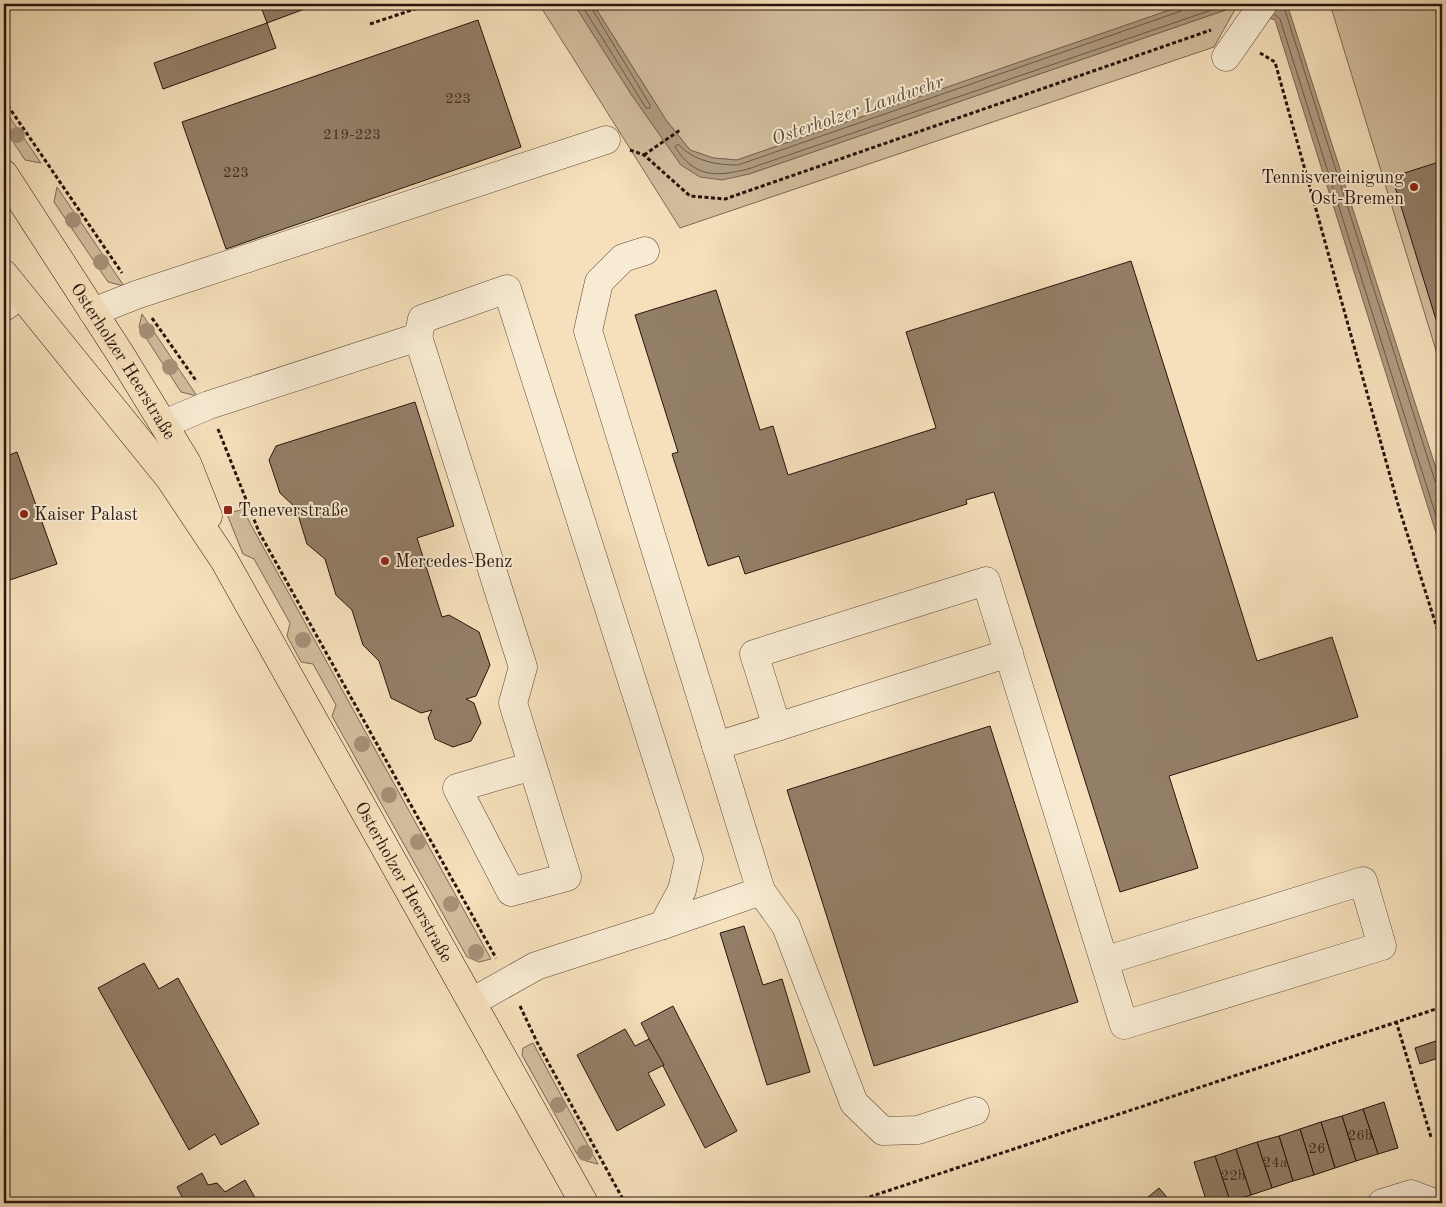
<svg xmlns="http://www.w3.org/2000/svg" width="1446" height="1207" viewBox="0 0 1446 1207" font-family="'Old Standard TT',serif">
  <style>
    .green { fill: #d2bd9d; stroke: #7d6855 }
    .water { fill: #af9b80; stroke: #796552 }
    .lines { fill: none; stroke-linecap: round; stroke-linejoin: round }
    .shore { stroke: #6c5846; stroke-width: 1 }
    .building { fill: #937e67; stroke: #28140d }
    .minor-casing { stroke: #5b4738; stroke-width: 29 }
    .major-casing { stroke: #28140d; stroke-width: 29 }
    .path { stroke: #28140d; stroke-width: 3; stroke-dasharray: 4 2.5; stroke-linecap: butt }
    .minor { stroke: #f8ebd3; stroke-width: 28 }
    .major { stroke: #f5e0bb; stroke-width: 28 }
    .tree { fill: #a59077 }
    .poi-dot { fill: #8f2418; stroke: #f8ebd3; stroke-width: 2 }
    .labels { text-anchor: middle; stroke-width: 4; stroke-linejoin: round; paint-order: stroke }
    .number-label { font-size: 15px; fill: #432e24 }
    .poi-label { font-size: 18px; fill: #28140d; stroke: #f8ebd3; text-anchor: start }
    .street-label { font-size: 18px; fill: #28140d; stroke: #f8ebd3 }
    .water-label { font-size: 19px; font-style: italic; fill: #5e4a3b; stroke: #f8ebd3 }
  </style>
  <rect width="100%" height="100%" fill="#f5e0bb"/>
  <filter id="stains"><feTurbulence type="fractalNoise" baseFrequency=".004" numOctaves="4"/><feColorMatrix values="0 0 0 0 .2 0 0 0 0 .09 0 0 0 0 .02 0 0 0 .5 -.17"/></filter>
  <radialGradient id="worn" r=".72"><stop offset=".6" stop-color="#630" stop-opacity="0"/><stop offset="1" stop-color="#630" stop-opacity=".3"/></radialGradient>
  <g class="green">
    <polygon points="539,4 574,4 631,94 681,165 749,174 1237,6 1214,47 680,228"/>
    <polygon points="593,4 1187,4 737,160 713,158 690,150 666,120"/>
    <polygon points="1330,4 1442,4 1442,370"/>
    <polygon points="4,109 41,163 25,160 4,128"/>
    <polygon points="57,187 124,286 108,282 54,202"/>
    <polygon points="142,314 197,396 181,392 139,327"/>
    <polygon points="243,509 251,525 491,959 479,962 467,957 332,716 336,705 313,664 301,662 287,636 290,623 254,559 243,554 227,514"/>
    <polygon points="533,1043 598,1164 586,1161 577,1154 522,1055 523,1048"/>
  </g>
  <polygon class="water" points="574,4 593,4 666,120 690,150 713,158 737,160 1187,4 1287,4 1442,487 1442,552 1275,20 1237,6 749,174 722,180 700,177 681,165 631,94"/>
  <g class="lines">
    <g class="shore">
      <polyline points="581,4 646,108 650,108 650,105 589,4"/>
      <path d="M1185 4 1181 11 738 165C715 165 694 161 678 144L675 147C695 178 716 177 748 169L1229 4"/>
      <polyline points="1283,4 1435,481 1442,485"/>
      <polyline points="1274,14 1280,19 1442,535"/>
    </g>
  </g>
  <g class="building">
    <polygon points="260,4 318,4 267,23"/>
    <polygon points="478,20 521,147 226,249 182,122"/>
    <polygon points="267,23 276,48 163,89 154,63"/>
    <polygon points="1442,161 1442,339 1392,177"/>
    <polygon points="1131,261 1257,661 1332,637 1358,717 1169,776 1198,868 1120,892 994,492 966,500 967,504 745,574 739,556 708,566 672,454 678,452 635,315 716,290 760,430 773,426 788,475 936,428 906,332"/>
    <polygon points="415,402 454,526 417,538 442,617 449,615 479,632 490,665 476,696 466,699 474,703 481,723 471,741 453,747 435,739 428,718 432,710 421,713 391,698 379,661 363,645 352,610 336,595 325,559 307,544 296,508 280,493 269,460 276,446"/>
    <polygon points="17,452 57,564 4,582 4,457"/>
    <polygon points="990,726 1078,1002 874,1066 787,790"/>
    <polygon points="744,926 763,985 782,979 810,1072 767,1085 720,933"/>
    <polygon points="144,963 159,989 178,978 259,1124 221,1145 215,1134 189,1150 98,988"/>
    <polygon points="673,1006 737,1131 705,1148 641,1023"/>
    <polygon points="625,1029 635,1046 649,1039 664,1065 648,1073 665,1105 617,1131 577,1055"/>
    <polygon points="1442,1039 1442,1057 1420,1064 1415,1048"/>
    <polygon points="1384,1102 1398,1148 1378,1154 1363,1109"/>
    <polygon points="1363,1109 1378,1154 1356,1161 1342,1116"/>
    <polygon points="1342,1116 1356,1161 1335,1168 1321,1122"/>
    <polygon points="1321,1122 1335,1168 1314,1175 1300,1129"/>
    <polygon points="1300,1129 1314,1175 1293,1181 1279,1136"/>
    <polygon points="1279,1136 1293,1181 1272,1188 1257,1142"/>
    <polygon points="1257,1142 1272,1188 1251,1195 1236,1149"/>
    <polygon points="1236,1149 1251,1195 1230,1201 1215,1156"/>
    <polygon points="1215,1156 1230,1201 1224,1203 1207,1203 1194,1162"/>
    <polygon points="202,1173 208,1185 217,1183 225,1192 245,1180 258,1203 185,1203 177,1187"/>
    <polygon points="1159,1188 1172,1203 1141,1203"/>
  </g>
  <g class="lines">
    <defs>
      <g id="minor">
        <polyline points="1226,57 1263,4"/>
        <polyline points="645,251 623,258 599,282 588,331 761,891 663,925"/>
        <polyline points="4,307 19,296"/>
        <polyline points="93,312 136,295 606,140"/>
        <polyline points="418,337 523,667 513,703 567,877 511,892 457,788 532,766"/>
        <polyline points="164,424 209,405 418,337 422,319 507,289 689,859 682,890 663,925 536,966 472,1002"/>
        <path d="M1009 653 777 727 754 654 986 581C1033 729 1079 877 1124 1025L1382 946 1363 881 1104 961"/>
        <polyline points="716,746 777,727"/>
        <polyline points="761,891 786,926 854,1103 883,1131 918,1130 975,1111"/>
        <polyline points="1382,1203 1411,1194 1435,1203"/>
      </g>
      <g id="major">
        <path id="s1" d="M4 174 121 355 187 463 208 516"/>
        <path id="s2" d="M4 274 170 479 224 560 584 1203"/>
      </g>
    </defs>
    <use href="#minor" class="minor-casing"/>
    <use href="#major" class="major-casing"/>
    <g class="path">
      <polyline points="370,24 430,4"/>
      <polyline points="1260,53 1275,62 1399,508 1442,644"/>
      <polyline points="4,100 122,273"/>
      <polyline points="630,150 644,155 690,196 725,199 1211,30"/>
      <polyline points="644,155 680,130"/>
      <polyline points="152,318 197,382"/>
      <polyline points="218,429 259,532 496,958"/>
      <polyline points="520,1006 537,1042 625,1203"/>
      <polyline points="1396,1021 1431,1137"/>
      <polyline points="851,1203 1442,1007"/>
    </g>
    <use href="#minor" class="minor"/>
    <use href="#major" class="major"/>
  </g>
  <g class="tree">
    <circle cx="17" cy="135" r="8"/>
    <circle cx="73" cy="220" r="8"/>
    <circle cx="101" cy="262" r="8"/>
    <circle cx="147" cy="331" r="8"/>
    <circle cx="170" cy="367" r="8"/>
    <circle cx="303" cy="640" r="8"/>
    <circle cx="362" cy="744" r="8"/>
    <circle cx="389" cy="795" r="8"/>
    <circle cx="418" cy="842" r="8"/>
    <circle cx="451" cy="904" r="8"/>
    <circle cx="476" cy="952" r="8"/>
    <circle cx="558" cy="1105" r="8"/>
    <circle cx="585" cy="1153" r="8"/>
  </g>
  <g class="poi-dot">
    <circle cx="1414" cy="187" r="5"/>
    <rect x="223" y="505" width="10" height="10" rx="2.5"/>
    <circle cx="24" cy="514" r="5"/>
    <circle cx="385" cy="561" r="5"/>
  </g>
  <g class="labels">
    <g class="number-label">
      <text x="458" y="103">223</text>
      <text x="352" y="139">219-223</text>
      <text x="236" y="177">223</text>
      <text x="1360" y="1140">26b</text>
      <text x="1317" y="1153">26</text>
      <text x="1275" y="1167">24a</text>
      <text x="1233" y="1180">22b</text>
    </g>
    <g class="poi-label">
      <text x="1404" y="183" text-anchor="end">Tennisvereinigung<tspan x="1404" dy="21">Ost-Bremen</tspan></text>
      <text x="238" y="516">Teneverstraße</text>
      <text x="34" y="520">Kaiser Palast</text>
      <text x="395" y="567">Mercedes-Benz</text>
    </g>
    <g class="street-label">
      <text dy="6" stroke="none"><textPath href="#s1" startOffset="222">Osterholzer Heerstraße</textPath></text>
      <text dy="6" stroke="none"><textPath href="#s2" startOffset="730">Osterholzer Heerstraße</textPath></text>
    </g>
    <g class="water-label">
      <text transform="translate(857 109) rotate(-19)" y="7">Osterholzer Landwehr</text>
    </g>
  </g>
  <rect width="1446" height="1207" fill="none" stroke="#f5e0bb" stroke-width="20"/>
  <rect x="5" y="5" width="1436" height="1197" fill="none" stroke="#28140d" stroke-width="2.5"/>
  <rect x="10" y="10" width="1426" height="1187" fill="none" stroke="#28140d"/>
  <rect width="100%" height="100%" filter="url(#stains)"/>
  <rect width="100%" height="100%" fill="url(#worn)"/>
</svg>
